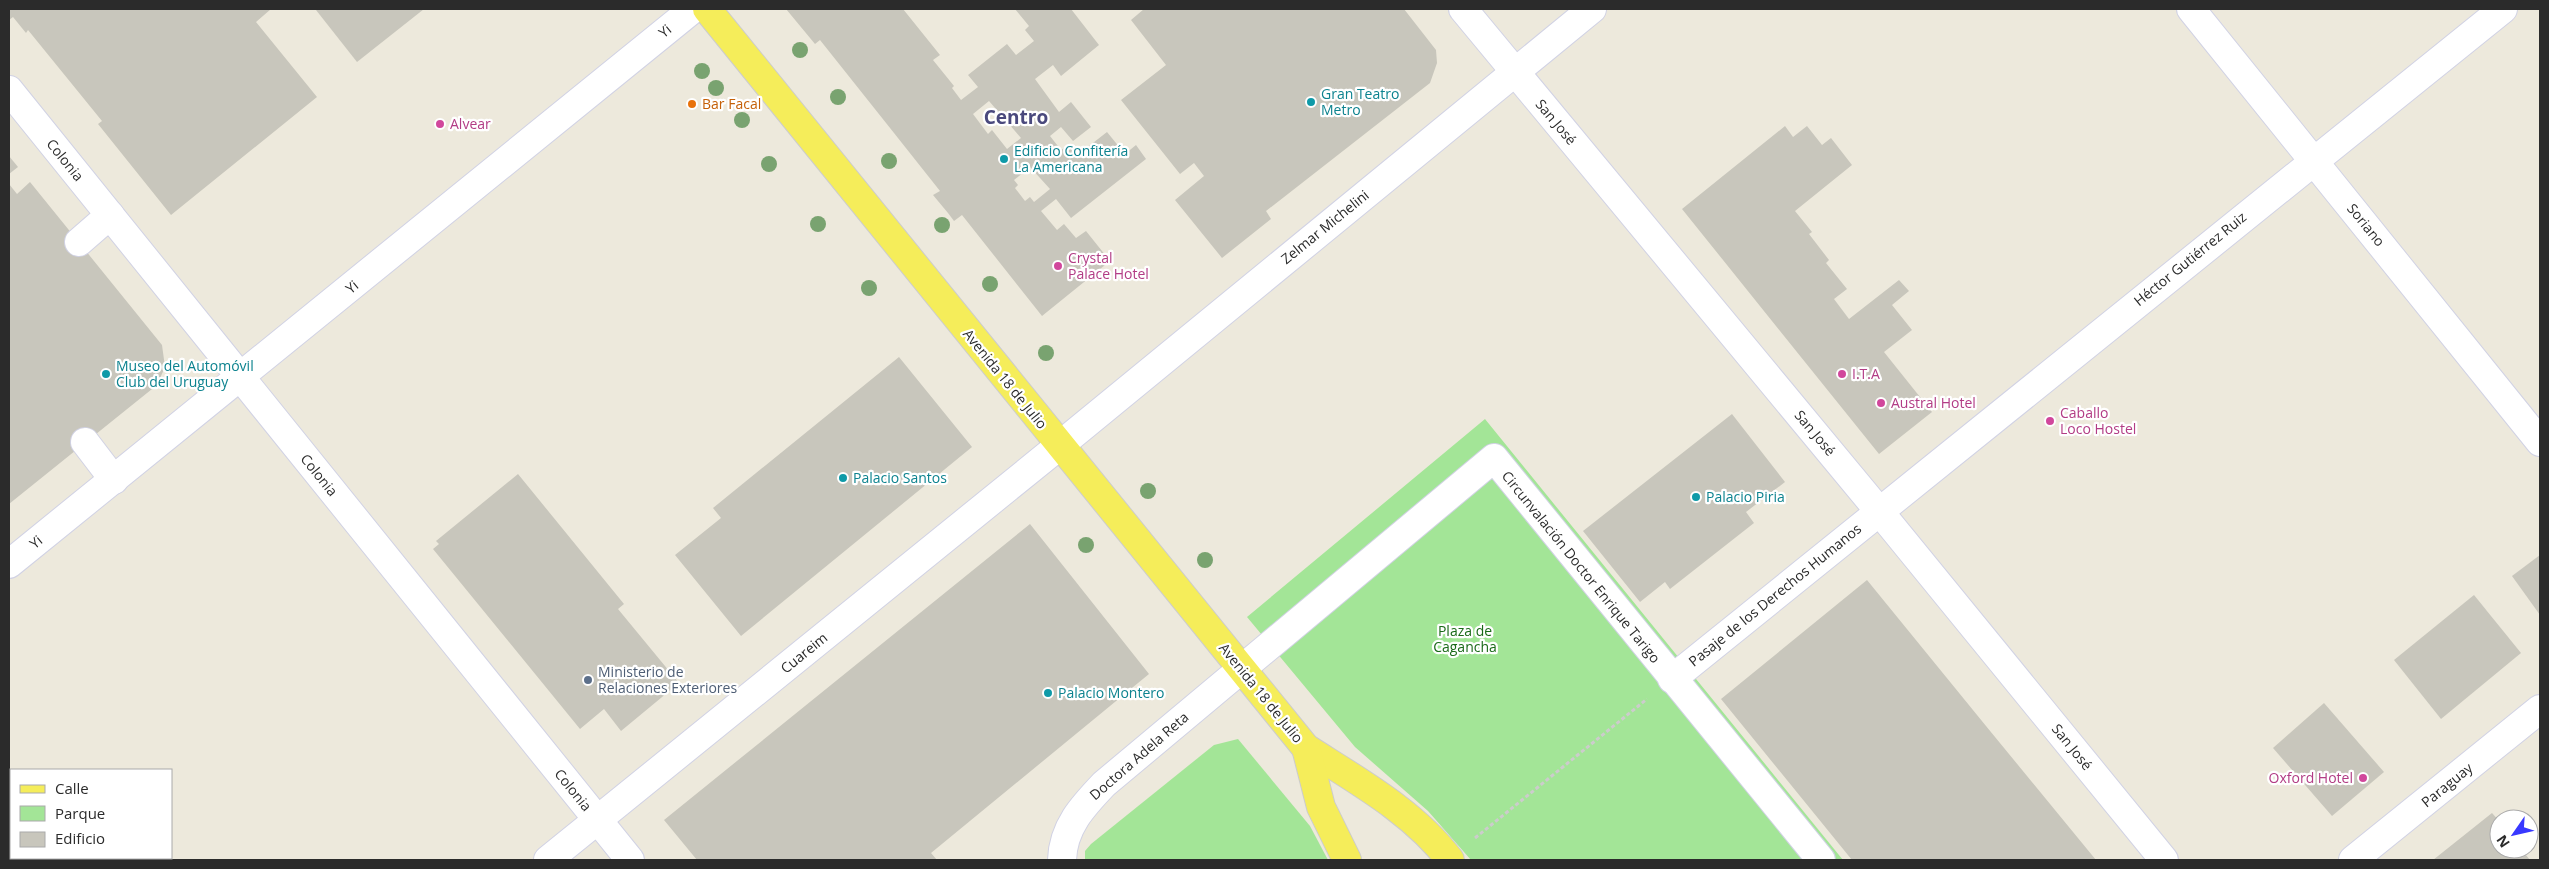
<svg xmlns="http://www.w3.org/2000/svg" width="2549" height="869" viewBox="0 0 2549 869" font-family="'Open Sans',sans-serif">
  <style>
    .green { fill: #a3e597 }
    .building { fill: #c8c6bc; fill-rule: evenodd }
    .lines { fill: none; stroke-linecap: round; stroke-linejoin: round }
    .minor-casing { stroke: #d1d2e4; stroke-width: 30 }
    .major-casing { stroke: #ccc; stroke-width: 30 }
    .path { stroke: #ccc; stroke-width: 3; stroke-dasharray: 4 2.5; stroke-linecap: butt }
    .minor { stroke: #fff; stroke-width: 28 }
    .major { stroke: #f5ed5a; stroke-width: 28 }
    .tree { fill: #79a370 }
    .culture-dot { fill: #0f9aa8; stroke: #fff; stroke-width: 2 }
    .food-dot { fill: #e8710a; stroke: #fff; stroke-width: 2 }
    .hotel-dot { fill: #d1479c; stroke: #fff; stroke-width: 2 }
    .service-dot { fill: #5c6f8a; stroke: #fff; stroke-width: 2 }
    .labels { text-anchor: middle; stroke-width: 4.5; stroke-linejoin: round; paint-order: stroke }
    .street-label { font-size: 14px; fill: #2b2b2b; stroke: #fff }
    .culture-label { font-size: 14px; fill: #0d838f; stroke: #fff; text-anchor: start }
    .food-label { font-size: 14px; fill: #c56008; stroke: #fff; text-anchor: start }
    .hotel-label { font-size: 14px; fill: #b23c85; stroke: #fff; text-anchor: start }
    .park-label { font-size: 14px; fill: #1a6a18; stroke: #fff }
    .service-label { font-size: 14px; fill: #4e5e75; stroke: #fff; text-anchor: start }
    .district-label { font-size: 19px; font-weight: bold; fill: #4a497d; stroke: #fff }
  </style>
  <rect width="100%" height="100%" fill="#ede9dc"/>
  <g class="green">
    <polygon points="1485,419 1843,860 1471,860 1428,811 1355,747 1247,617"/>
    <polygon points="1238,739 1310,826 1328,860 1085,860 1085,851 1091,844 1214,745"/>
  </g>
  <g class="building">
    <polygon points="9,9 271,9 256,22 317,97 171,215 98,124 102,121 28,30 26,33 13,17 9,20"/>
    <polygon points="318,9 424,9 357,62 316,10"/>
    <path d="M786 9H903L940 55 933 60 954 86 952 88 961 100 978 87 968 75 1007 44 1016 55 1034 41 1025 30 1029 26 1015 9H1071L1099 45 1061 76 1053 65 1035 79 1059 112 1071 102 1091 127 1073 141 1061 127 1050 136 1061 150 1069 145 1080 158 1091 149 1089 146 1107 132 1125 154 1136 145 1146 159 1071 218 1056 199 1041 211 1057 230 1064 224 1076 238 1086 231 1110 261 1042 316 962 215 954 221 948 213 933 195 940 191 894 133 820 40 815 44ZM989 101 1021 138 1007 149 992 130 988 134 973 114ZM1030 167 1050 189 1034 202 1030 197 1025 201 1015 188 1018 185 1014 180Z"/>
    <polygon points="1144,9 1404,9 1436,50 1437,63 1430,83 1266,211 1271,219 1222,258 1175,200 1204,176 1194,163 1180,174 1121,100 1166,65 1131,20"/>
    <polygon points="1785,126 1793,137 1807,126 1822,145 1831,138 1852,165 1795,211 1812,232 1809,234 1829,260 1826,263 1847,289 1834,299 1849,319 1899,280 1909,291 1892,305 1912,330 1884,352 1932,412 1879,454 1682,209"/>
    <polygon points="9,156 18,167 9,174"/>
    <polygon points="30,182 162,345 165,367 157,385 9,504 9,184 17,194"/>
    <polygon points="899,357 972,447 741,636 675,555 721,518 713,508"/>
    <polygon points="1732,414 1785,482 1746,512 1754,523 1670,589 1665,582 1640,602 1583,531"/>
    <polygon points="518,474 624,604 618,609 679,683 621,731 604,709 580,729 433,549 439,544 436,541"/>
    <polygon points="1030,524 1149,674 931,853 937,860 697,860 664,820"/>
    <polygon points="2540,555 2540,615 2512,576"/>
    <polygon points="1867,580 1986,726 2096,860 1852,860 1721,699"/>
    <polygon points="2474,595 2521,653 2441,719 2394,660"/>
    <polygon points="2324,703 2384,772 2332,816 2273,748"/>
    <polygon points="2492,813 2499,821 2499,849 2521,849 2530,860 2433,860"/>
  </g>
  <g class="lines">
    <defs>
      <g id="minor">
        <polyline points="1463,9 1879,511 2164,860"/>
        <polyline points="2191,9 2540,442"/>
        <polyline points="9,90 630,860"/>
        <polyline points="79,242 110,215"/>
        <polyline points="85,442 114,480"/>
        <polyline points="9,564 693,9"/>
        <polyline points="1672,679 2503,9"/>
        <polyline points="548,860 1059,446 1592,9"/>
        <path d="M1062 860C1063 827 1083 806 1104 784L1494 458 1821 860"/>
        <polyline points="2353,860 2540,709"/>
      </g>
      <g id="major">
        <path d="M707 9 1306 748C1356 780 1414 812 1450 860"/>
        <polyline points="1306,748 1321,807 1347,860"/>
      </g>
    </defs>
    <use href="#minor" class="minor-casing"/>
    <use href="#major" class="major-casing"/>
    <polyline class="path" points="1475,838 1647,699"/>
    <use href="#minor" class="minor"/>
    <use href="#major" class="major"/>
  </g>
  <g class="tree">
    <circle cx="800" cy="50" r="8"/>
    <circle cx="702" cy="71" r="8"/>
    <circle cx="716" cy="88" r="8"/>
    <circle cx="838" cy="97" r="8"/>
    <circle cx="742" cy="120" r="8"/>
    <circle cx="889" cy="161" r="8"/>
    <circle cx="769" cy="164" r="8"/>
    <circle cx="818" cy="224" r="8"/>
    <circle cx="942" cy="225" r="8"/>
    <circle cx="990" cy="284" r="8"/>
    <circle cx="869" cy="288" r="8"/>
    <circle cx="1046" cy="353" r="8"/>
    <circle cx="1148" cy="491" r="8"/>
    <circle cx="1086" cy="545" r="8"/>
    <circle cx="1205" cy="560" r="8"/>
  </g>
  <g class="culture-dot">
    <circle cx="1311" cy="102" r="5"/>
    <circle cx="1004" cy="159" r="5"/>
    <circle cx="106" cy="374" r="5"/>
    <circle cx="843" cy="478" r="5"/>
    <circle cx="1696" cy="497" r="5"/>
    <circle cx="1048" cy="693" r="5"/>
  </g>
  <circle class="food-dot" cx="692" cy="104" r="5"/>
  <g class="hotel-dot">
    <circle cx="440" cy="124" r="5"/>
    <circle cx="1058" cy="266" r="5"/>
    <circle cx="1842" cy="374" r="5"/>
    <circle cx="1881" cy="403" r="5"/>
    <circle cx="2050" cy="421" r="5"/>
    <circle cx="2363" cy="778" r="5"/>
  </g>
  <circle class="service-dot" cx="588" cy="680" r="5"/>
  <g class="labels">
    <g class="street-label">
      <text transform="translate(665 31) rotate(-39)" y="5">Yi</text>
      <text transform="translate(1556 122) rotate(50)" y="5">San José</text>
      <text transform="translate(65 160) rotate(51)" y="5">Colonia</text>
      <text transform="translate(2366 225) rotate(51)" y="5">Soriano</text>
      <text transform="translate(1325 227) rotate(-39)" y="5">Zelmar Michelini</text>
      <text transform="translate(2190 259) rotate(-39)" y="5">Héctor Gutiérrez Ruiz</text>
      <text transform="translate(352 287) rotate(-39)" y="5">Yi</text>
      <text transform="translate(1005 379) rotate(51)" y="5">Avenida 18 de Julio</text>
      <text transform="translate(1815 433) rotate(50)" y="5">San José</text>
      <text transform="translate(319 475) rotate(51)" y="5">Colonia</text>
      <text transform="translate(36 542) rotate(-39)" y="5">Yi</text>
      <text transform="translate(1581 567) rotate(51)" y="5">Circunvalación Doctor Enrique Tarigo</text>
      <text transform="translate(1775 595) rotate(-39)" y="5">Pasaje de los Derechos Humanos</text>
      <text transform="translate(804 653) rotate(-39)" y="5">Cuareim</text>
      <text transform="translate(1261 693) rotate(51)" y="5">Avenida 18 de Julio</text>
      <text transform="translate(2072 747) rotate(51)" y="5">San José</text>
      <text transform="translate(1139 756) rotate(-41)" y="5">Doctora Adela Reta</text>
      <text transform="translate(2447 785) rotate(-39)" y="5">Paraguay</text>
      <text transform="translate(573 790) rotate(51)" y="5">Colonia</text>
    </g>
    <g class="culture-label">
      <text x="1321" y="99">Gran Teatro<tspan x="1321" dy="16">Metro</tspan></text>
      <text x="1014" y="156">Edificio Confitería<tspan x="1014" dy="16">La Americana</tspan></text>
      <text x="116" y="371">Museo del Automóvil<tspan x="116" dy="16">Club del Uruguay</tspan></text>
      <text x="853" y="483">Palacio Santos</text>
      <text x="1706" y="502">Palacio Piria</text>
      <text x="1058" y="698">Palacio Montero</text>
    </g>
    <g class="food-label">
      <text x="702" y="109">Bar Facal</text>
    </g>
    <g class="hotel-label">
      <text x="450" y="129">Alvear</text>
      <text x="1068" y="263">Crystal<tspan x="1068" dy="16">Palace Hotel</tspan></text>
      <text x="1852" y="379">I.T.A</text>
      <text x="1891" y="408">Austral Hotel</text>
      <text x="2060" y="418">Caballo<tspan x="2060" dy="16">Loco Hostel</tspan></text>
      <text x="2353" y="783" text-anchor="end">Oxford Hotel</text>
    </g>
    <g class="park-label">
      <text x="1465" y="636">Plaza de<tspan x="1465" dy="16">Cagancha</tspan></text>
    </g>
    <g class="service-label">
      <text x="598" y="677">Ministerio de<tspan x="598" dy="16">Relaciones Exteriores</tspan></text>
    </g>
    <g class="district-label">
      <text x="1016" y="124">Centro</text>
    </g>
  </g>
  <rect width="2549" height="869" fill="none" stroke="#2b2b2b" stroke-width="20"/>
  <rect x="10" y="769" width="162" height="90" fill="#ffffff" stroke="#aaaaaa"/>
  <rect x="20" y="785" width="25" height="8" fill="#f5ed5a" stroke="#aaaaaa"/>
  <text x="55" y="794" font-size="15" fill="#2b2b2b">Calle</text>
  <rect x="20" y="806" width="25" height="15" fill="#a3e597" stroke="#aaaaaa"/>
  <text x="55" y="819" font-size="15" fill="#2b2b2b">Parque</text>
  <rect x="20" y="832" width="25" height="15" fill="#c8c6bc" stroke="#aaaaaa"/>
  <text x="55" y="844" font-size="15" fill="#2b2b2b">Edificio</text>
  <g transform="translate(2514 834) rotate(236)"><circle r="24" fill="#ffffff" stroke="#aaaaaa"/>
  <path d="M0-4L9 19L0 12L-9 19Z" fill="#3838ff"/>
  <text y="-8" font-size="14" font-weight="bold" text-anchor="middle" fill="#2b2b2b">N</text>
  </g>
</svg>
